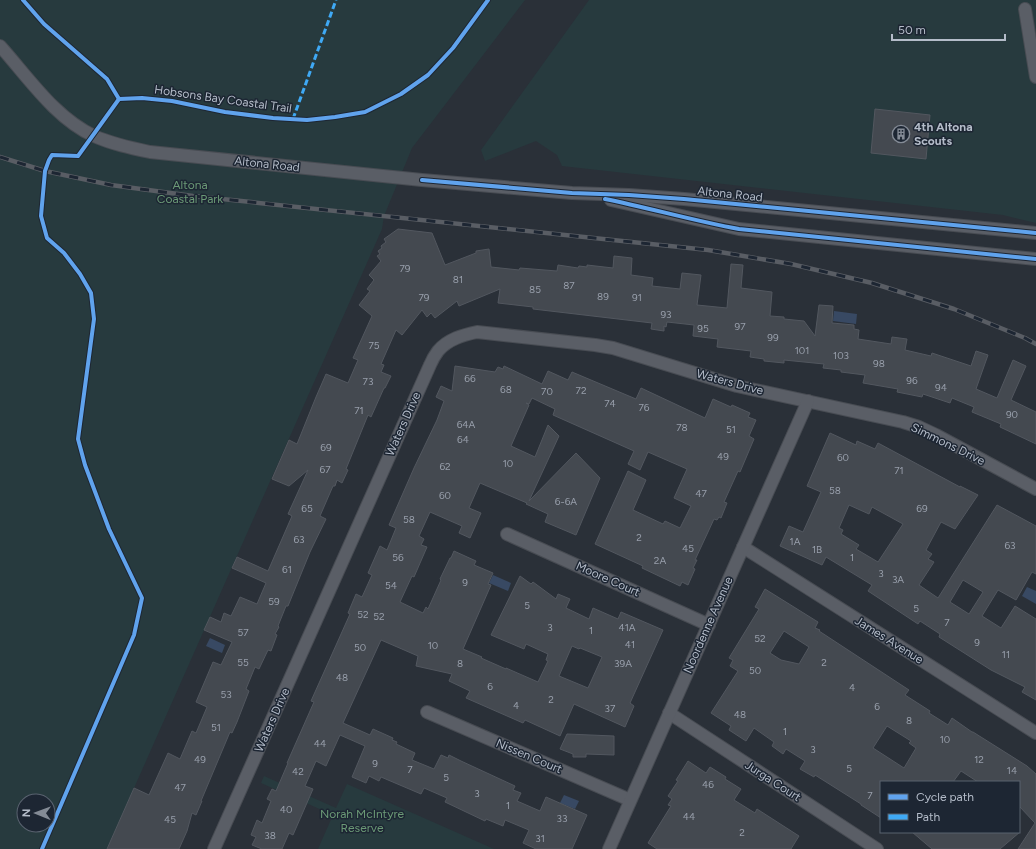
<svg xmlns="http://www.w3.org/2000/svg" width="1036" height="849" viewBox="0 0 1036 849" font-family="Figtree,sans-serif">
  <style>
    .green { fill: #273a3e; fill-rule: evenodd }
    .water { fill: #384963 }
    .building { fill: #444950; stroke: #52575f; fill-rule: evenodd }
    .lines { fill: none; stroke-linecap: round; stroke-linejoin: round }
    .minor-casing { stroke: #484c53; stroke-width: 14 }
    .minor { stroke: #5a5e66; stroke-width: 12 }
    .rail-casing { stroke: #595d64; stroke-width: 4.5 }
    .rail { stroke: #1d2633; stroke-width: 3; stroke-dasharray: 9; stroke-linecap: butt }
    .quiet { stroke: #3fa9f5; stroke-width: 3; stroke-dasharray: 6 3; stroke-linecap: butt }
    .cycleway-casing { stroke: #1d2633; stroke-width: 6 }
    .cycleway { stroke: #60a3ed; stroke-width: 4 }
    .labels { text-anchor: middle; stroke-width: 3; stroke-linejoin: round; paint-order: stroke }
    .number-label { font-size: 10px; fill: #989fab }
    .street-label { font-size: 12px; fill: #b4bcc9; stroke: #1d2633 }
    .poi-label { font-size: 12px; font-weight: bold; fill: #b4bcc9; stroke: #1d2633; text-anchor: start }
    .park-label { font-size: 12px; fill: #6b9a76; stroke: #1d2633 }
  </style>
  <rect width="100%" height="100%" fill="#2a3038"/>
  <g class="green">
    <path d="M0 0H525L412 148 384 216 382 229 107 849H0ZM24 801H48V825H24Z"/>
    <polygon points="589,0 1036,0 1036,223 1003,215 562,166 557,155 536,141 485,161 481,150"/>
    <polygon points="264,776 336,808 347,784 494,849 318,849 333,815 261,783"/>
  </g>
  <g class="water">
    <polygon points="834,311 857,314 856,324 833,321"/>
    <polygon points="493,575 511,583 508,591 489,583"/>
    <polygon points="1027,587 1036,591 1036,604 1022,596"/>
    <polygon points="210,638 225,645 222,653 206,646"/>
    <polygon points="564,795 579,801 575,809 560,803"/>
  </g>
  <g class="building">
    <polygon points="875,109 930,115 926,159 871,153"/>
    <polygon points="398,229 432,233 445,265 476,253 476,251 489,249 491,267 519,270 520,268 557,271 558,265 578,268 579,266 587,267 587,265 613,268 614,256 632,258 631,275 653,278 652,286 680,289 682,273 701,275 697,305 727,308 731,264 743,265 741,288 772,292 770,316 784,317 784,319 804,321 815,336 819,305 833,306 832,323 854,325 854,329 859,330 858,339 891,344 892,337 907,339 905,350 931,356 932,353 971,366 976,351 988,355 976,389 997,398 1013,360 1026,366 1011,400 1036,412 1036,444 1000,427 1001,424 972,412 974,407 952,398 950,403 923,394 922,397 897,392 898,389 863,383 865,375 841,372 841,370 823,368 824,364 784,360 784,363 764,361 764,359 750,357 751,351 717,347 718,339 693,336 694,325 667,322 666,327 664,326 664,331 651,329 652,323 533,309 533,307 498,303 500,289 459,306 457,301 435,318 431,313 427,317 422,310 402,335 396,330 381,364 384,365 381,372 391,376 385,388 384,388 371,417 368,415 346,469 348,470 342,483 337,480 335,486 333,486 320,516 326,519 310,552 288,606 286,606 278,626 279,627 275,634 277,635 271,651 268,650 259,669 255,667 246,689 249,691 237,722 232,733 230,732 201,801 202,801 196,815 192,813 187,831 179,849 107,849 134,788 149,795 168,753 180,759 192,731 196,733 207,707 196,702 213,662 221,665 232,642 204,630 210,617 221,622 224,613 231,616 240,597 257,604 266,583 232,568 237,557 268,571 292,516 291,516 291,515 288,514 308,470 289,486 272,479 289,440 297,444 316,397 326,374 348,383 358,360 353,358 372,316 359,305 370,291 367,289 374,280 369,275 381,261 377,256 380,254 378,251 382,248 381,246 386,242 384,239"/>
    <path d="M455 366 495 372 498 367 503 369 504 366 542 384 548 371 568 380 572 372 636 399 641 388 705 418 713 399 731 407 732 405 750 413 748 417 756 420 749 436 754 439 740 472 738 471 724 502 727 503 721 518 719 517 717 520 714 519 708 532 695 560H697L693 568 695 569 688 585 682 582 680 586 642 568 643 566 595 544 628 471 646 480 633 510 663 524 665 521 680 528 691 506 674 498 687 469 648 452 640 470 628 464 634 451 553 415 555 409 532 398 529 404 526 403 529 405 511 446 535 457 548 425 559 436 529 501 576 453 600 478 576 535 545 522 548 514 526 504 527 503 480 483 469 508 481 513 470 538 459 533 462 526 430 512 419 536 424 539 421 545 427 547 414 577 412 576 400 602 423 613 426 607 428 609 441 580 440 579 450 558H451L454 551 476 561 474 565 493 573 488 584 491 585 463 649 482 657 481 658 506 669V668L538 682 548 661 546 660 548 654 526 644 524 649 491 635 520 576 531 584 533 582 556 599 558 594 570 599 566 608 589 619 593 608 618 619 621 612 663 630 630 703 634 706 625 727 574 704 560 736 525 720 523 723 466 698 470 691 449 681 452 674 416 666 418 656 381 640 343 723 370 735 373 729 393 738 392 740 397 742 396 744 415 753 412 760 434 769 441 755 448 758 449 755 461 761 515 786 513 790 521 793 517 801 540 811 546 797 587 815 572 849H536L523 843 529 830 505 820 503 826 486 819 485 821 445 802 447 798 424 788 421 794 381 777 379 781 369 776 366 783 352 777 365 746 340 735 326 766 316 761 305 786 313 789 293 835 289 833 282 849H262L252 845 256 837 251 835 257 820 262 823 271 801 267 799 272 789 276 791 288 763H287L314 702 311 701 350 614 348 613 356 594 362 597 372 575 368 573 380 546 387 550 396 528 389 525 414 468 437 420 444 401 436 397 441 386 452 391ZM572 646 579 649 580 648 602 657 588 688 559 676Z"/>
    <path d="M830 433 856 445 857 441 875 449 878 443 960 487V486L978 495 955 529 941 522 926 550 932 554 928 559 934 562 919 585 938 598 997 505 1036 526V574L1032 572 1016 600 998 590 982 616 1001 628 1015 606 1036 619V700L1022 692 1025 687 991 670 939 637 940 634 920 621 918 624 868 591 872 585 826 557 822 565 780 546 789 526 803 532 821 492 807 486ZM849 505 869 514 872 507 903 524 878 562 856 549 859 545 841 534 843 530 839 528ZM963 580 983 592 969 614 950 602Z"/>
    <path d="M765 589 818 622 815 628 820 630 819 631 909 690 905 695 930 711 929 713 948 725 952 718 972 732H973L1027 766 1036 774V849H1018L1035 823 1019 806V782H978L961 771 953 782H881V818L861 805V804L815 775 814 777 800 769 805 761 786 749 783 754 772 746 774 742 754 728 746 741 729 730 731 726 711 713 738 671 730 666 733 660 729 658 759 609 755 607ZM784 631 809 647 799 664 781 660 770 653ZM887 726 911 741 909 743 916 748 904 768 873 748Z"/>
    <polygon points="567,734 614,736 614,755 586,754 586,757 573,757 573,754 560,749"/>
    <polygon points="688,761 706,773 710,767 726,777 725,779 741,789 734,800 755,813 757,809 799,836 791,849 657,849 648,843 671,806 668,805 672,799 668,796 678,781 676,780"/>
    <polygon points="912,832 1020,832 1000,849 932,849"/>
  </g>
  <g class="lines">
    <defs>
      <g id="minor">
        <polyline points="1025,9 1036,77"/>
        <path d="M0 46C28 77 55 118 94 136 112 144 131 148 150 152L422 180 572 193 629 195 684 199 1036 233"/>
        <polyline points="611,200 739,229 1036,259"/>
        <polyline points="507,534 709,625"/>
        <polyline points="743,547 1036,733"/>
        <polyline points="427,712 630,800"/>
        <polyline points="669,713 877,849"/>
        <path d="M214 849 430 365C432 360 435 355 438 351 448 339 463 335 477 332L595 345 613 348 737 386 903 422 919 427 936 435 1036 489"/>
        <polyline points="609,849 808,401"/>
      </g>
    </defs>
    <use href="#minor" class="minor-casing"/>
    <use href="#minor" class="minor"/>
    <defs>
      <polyline id="rail" points="0,157 45,171 111,185 193,196 708,250 791,264 872,283 954,309 1025,338 1036,344"/>
    </defs>
    <use href="#rail" class="rail-casing"/>
    <use href="#rail" class="rail"/>
    <polyline class="quiet" points="293,119 336,0"/>
    <defs>
      <g id="cycleway">
        <polyline points="23,0 44,24 107,79 119,99 142,98 172,101 225,112 273,118 307,120 335,117 365,112 401,94 428,75 453,48 488,0"/>
        <polyline points="422,180 572,193 629,195 684,199 1036,233"/>
        <path d="M605 199C650 208 694 221 739 229L1036 259"/>
        <polyline points="42,849 134,635 142,598 109,529 85,465 78,439 94,319 91,293 80,274 64,253 47,238 41,216 45,171 49,160 52,155 78,156 119,99"/>
      </g>
    </defs>
    <use href="#cycleway" class="cycleway-casing"/>
    <use href="#cycleway" class="cycleway"/>
  </g>
  <defs>
    <symbol id="building-ring" viewBox="-11 -11 22 22"><circle r="9.5" fill="#1d2633" stroke="#848b96" stroke-width="1.5"/><path d="M-4-6H4V6H1V3H-1V6H-4ZM-2.5-4.3h1.7v1.8h-1.7ZM.8-4.3h1.7v1.8H.8ZM-2.5-1h1.7V.8h-1.7ZM.8-1h1.7V.8H.8Z" fill="#848b96"/></symbol>
  </defs>
  <g fill-rule="evenodd">
    <use href="#building-ring" x="891" y="124" width="20" height="20"/>
  </g>
  <g class="labels">
    <g class="number-label">
      <text x="405" y="272">79</text>
      <text x="458" y="283">81</text>
      <text x="569" y="289">87</text>
      <text x="535" y="293">85</text>
      <text x="603" y="300">89</text>
      <text x="424" y="301">79</text>
      <text x="637" y="301">91</text>
      <text x="666" y="318">93</text>
      <text x="740" y="330">97</text>
      <text x="703" y="332">95</text>
      <text x="773" y="341">99</text>
      <text x="374" y="349">75</text>
      <text x="802" y="354">101</text>
      <text x="841" y="359">103</text>
      <text x="879" y="367">98</text>
      <text x="470" y="382">66</text>
      <text x="912" y="384">96</text>
      <text x="368" y="385">73</text>
      <text x="941" y="391">94</text>
      <text x="506" y="393">68</text>
      <text x="581" y="394">72</text>
      <text x="547" y="395">70</text>
      <text x="610" y="407">74</text>
      <text x="644" y="411">76</text>
      <text x="359" y="414">71</text>
      <text x="1012" y="418">90</text>
      <text x="466" y="428">64A</text>
      <text x="682" y="431">78</text>
      <text x="731" y="433">51</text>
      <text x="463" y="443">64</text>
      <text x="326" y="451">69</text>
      <text x="723" y="460">49</text>
      <text x="843" y="461">60</text>
      <text x="508" y="467">10</text>
      <text x="445" y="470">62</text>
      <text x="325" y="473">67</text>
      <text x="899" y="474">71</text>
      <text x="835" y="494">58</text>
      <text x="701" y="497">47</text>
      <text x="445" y="499">60</text>
      <text x="566" y="505">6-6A</text>
      <text x="307" y="512">65</text>
      <text x="922" y="512">69</text>
      <text x="409" y="523">58</text>
      <text x="639" y="541">2</text>
      <text x="299" y="543">63</text>
      <text x="795" y="545">1A</text>
      <text x="1010" y="549">63</text>
      <text x="688" y="552">45</text>
      <text x="817" y="553">1B</text>
      <text x="398" y="561">56</text>
      <text x="852" y="561">1</text>
      <text x="660" y="564">2A</text>
      <text x="287" y="573">61</text>
      <text x="881" y="577">3</text>
      <text x="898" y="583">3A</text>
      <text x="465" y="586">9</text>
      <text x="391" y="589">54</text>
      <text x="274" y="605">59</text>
      <text x="527" y="609">5</text>
      <text x="916" y="612">5</text>
      <text x="363" y="618">52</text>
      <text x="379" y="620">52</text>
      <text x="947" y="626">7</text>
      <text x="550" y="631">3</text>
      <text x="627" y="631">41A</text>
      <text x="591" y="634">1</text>
      <text x="243" y="636">57</text>
      <text x="760" y="642">52</text>
      <text x="977" y="646">9</text>
      <text x="630" y="648">41</text>
      <text x="433" y="649">10</text>
      <text x="360" y="651">50</text>
      <text x="1006" y="658">11</text>
      <text x="243" y="666">55</text>
      <text x="824" y="666">2</text>
      <text x="460" y="667">8</text>
      <text x="623" y="667">39A</text>
      <text x="755" y="674">50</text>
      <text x="342" y="681">48</text>
      <text x="490" y="690">6</text>
      <text x="852" y="691">4</text>
      <text x="226" y="698">53</text>
      <text x="551" y="703">2</text>
      <text x="516" y="709">4</text>
      <text x="877" y="710">6</text>
      <text x="610" y="712">37</text>
      <text x="740" y="718">48</text>
      <text x="909" y="724">8</text>
      <text x="216" y="731">51</text>
      <text x="785" y="735">1</text>
      <text x="945" y="743">10</text>
      <text x="320" y="747">44</text>
      <text x="813" y="753">3</text>
      <text x="200" y="763">49</text>
      <text x="979" y="763">12</text>
      <text x="375" y="767">9</text>
      <text x="849" y="772">5</text>
      <text x="410" y="773">7</text>
      <text x="1012" y="774">14</text>
      <text x="298" y="775">42</text>
      <text x="446" y="781">5</text>
      <text x="708" y="788">46</text>
      <text x="180" y="791">47</text>
      <text x="477" y="797">3</text>
      <text x="870" y="799">7</text>
      <text x="508" y="809">1</text>
      <text x="286" y="813">40</text>
      <text x="689" y="820">44</text>
      <text x="562" y="822">33</text>
      <text x="170" y="823">45</text>
      <text x="742" y="836">2</text>
      <text x="270" y="839">38</text>
      <text x="540" y="842">31</text>
    </g>
    <g class="street-label">
      <text transform="translate(223 99) rotate(8)" y="4">Hobsons Bay Coastal Trail</text>
      <text transform="translate(267 164) rotate(6)" y="4">Altona Road</text>
      <text transform="translate(730 194) rotate(6)" y="4">Altona Road</text>
      <text transform="translate(730 382) rotate(15)" y="4">Waters Drive</text>
      <text transform="translate(403 424) rotate(-66)" y="4">Waters Drive</text>
      <text transform="translate(948 444) rotate(26)" y="4">Simmons Drive</text>
      <text transform="translate(608 579) rotate(24)" y="4">Moore Court</text>
      <text transform="translate(708 625) rotate(-66)" y="4">Noordenne Avenue</text>
      <text transform="translate(889 640) rotate(32)" y="4">James Avenue</text>
      <text transform="translate(272 720) rotate(-66)" y="4">Waters Drive</text>
      <text transform="translate(529 756) rotate(23)" y="4">Nissen Court</text>
      <text transform="translate(773 781) rotate(33)" y="4">Jurga Court</text>
    </g>
    <g class="poi-label">
      <text x="914" y="131">4th Altona<tspan x="914" dy="14">Scouts</tspan></text>
    </g>
    <g class="park-label">
      <text x="190" y="189">Altona<tspan x="190" dy="14">Coastal Park</tspan></text>
      <text x="362" y="818">Norah McIntyre<tspan x="362" dy="14">Reserve</tspan></text>
    </g>
  </g>
  <rect x="880" y="781" width="140" height="52" fill="#1d2633" stroke="#59626f"/>
  <rect x="888" y="794" width="20" height="6" fill="#60a3ed" stroke="#59626f"/>
  <text x="916" y="801" font-size="12" fill="#b4bcc9">Cycle path</text>
  <rect x="888" y="814" width="20" height="6" fill="#3fa9f5" stroke="#59626f"/>
  <text x="916" y="821" font-size="12" fill="#b4bcc9">Path</text>
  <g transform="translate(36 813) rotate(271)"><circle r="19" fill="#1d2633" stroke="#59626f"/>
  <path d="M0-3L7 15L0 10L-7 15Z" fill="#848b96"/>
  <text y="-6" font-size="11" font-weight="bold" text-anchor="middle" fill="#b4bcc9">N</text>
  </g>
  <path d="M892 34v6h113v-6" fill="none" stroke="#b4bcc9" stroke-width="2"/>
  <text x="898" y="34" font-size="12" fill="#b4bcc9" stroke="#1d2633" stroke-width="3" paint-order="stroke">50 m</text>
</svg>
